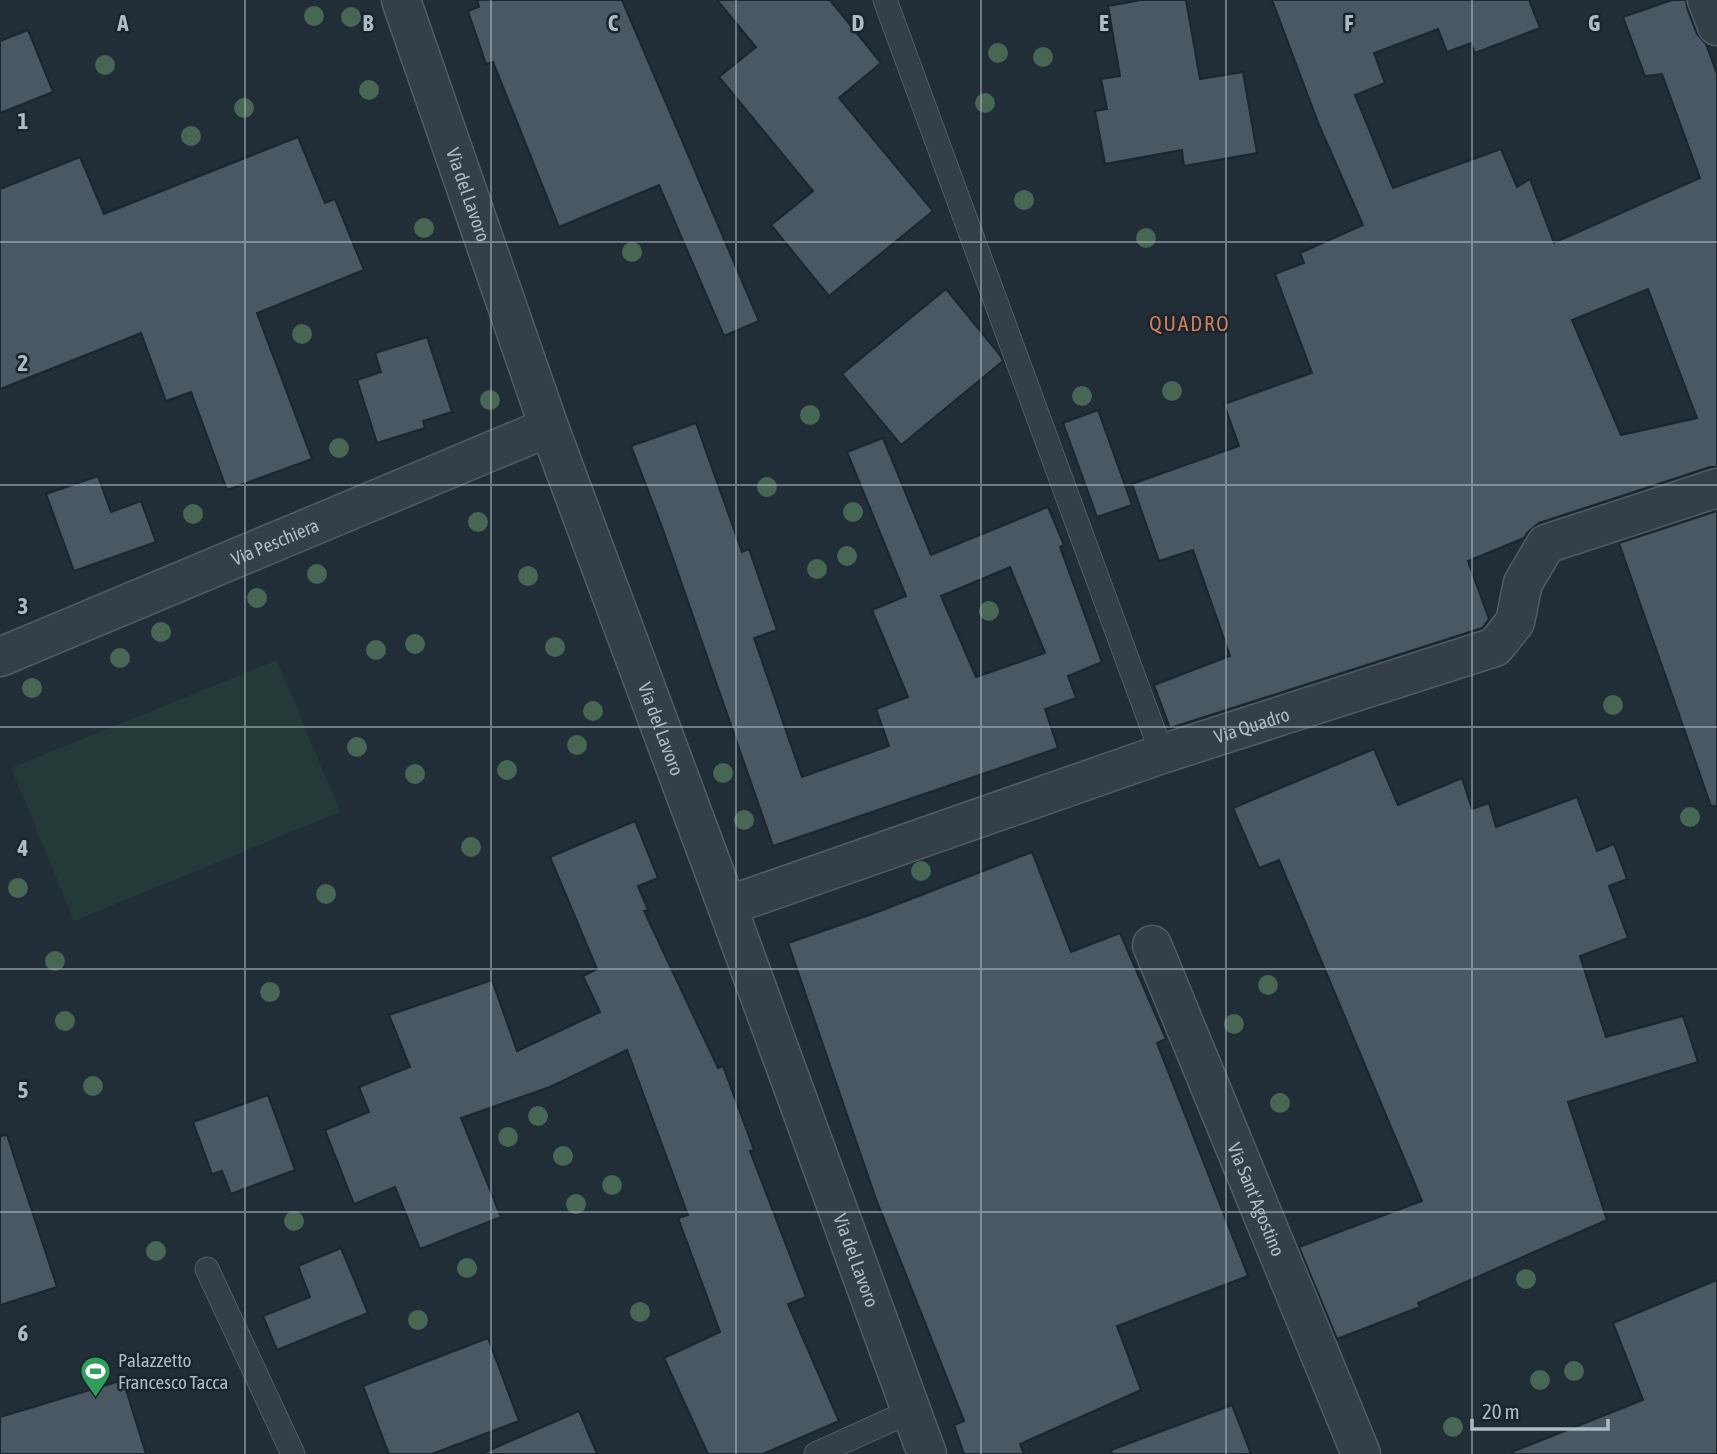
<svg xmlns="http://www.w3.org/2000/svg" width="1717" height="1454" viewBox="0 0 1717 1454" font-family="'Asap Condensed',sans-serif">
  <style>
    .green { fill: #233a39 }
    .building { fill: #495863; stroke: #1b262e; stroke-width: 2; fill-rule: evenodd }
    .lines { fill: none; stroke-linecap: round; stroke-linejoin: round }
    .service-casing { stroke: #515d65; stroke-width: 25 }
    .minor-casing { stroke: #515d65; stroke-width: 41 }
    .tertiary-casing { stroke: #515d65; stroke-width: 41 }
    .service { stroke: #343f48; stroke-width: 23 }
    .minor { stroke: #343f48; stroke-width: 38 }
    .tertiary { stroke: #343f48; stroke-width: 38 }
    .tree { fill: #476654 }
    .grid { fill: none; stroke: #aebac4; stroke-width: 2; stroke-opacity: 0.55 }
    .labels { text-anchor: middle; stroke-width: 5; stroke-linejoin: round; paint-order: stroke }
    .street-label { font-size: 19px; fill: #aebac4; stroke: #1a242c }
    .poi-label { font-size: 19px; fill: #aebac4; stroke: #1a242c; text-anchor: start }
    .neighbourhood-label { font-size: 21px; letter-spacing: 2px; fill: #d17f5d; stroke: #1a242c }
    .grid-label { font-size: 23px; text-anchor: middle; font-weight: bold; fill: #aebac4; stroke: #1a242c; stroke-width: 5; stroke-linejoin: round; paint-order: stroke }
  </style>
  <rect width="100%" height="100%" fill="#212d37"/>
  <polygon class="green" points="277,660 340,812 74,921 11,768"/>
  <g class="building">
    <polygon points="477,0 622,0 759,321 724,336 659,185 559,227 493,62 486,64 468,11 479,7"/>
    <polygon points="717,0 830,0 881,63 839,98 933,211 829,296 771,225 813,191 719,77 756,47"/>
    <polygon points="1141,0 1186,0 1200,79 1243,72 1257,153 1184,166 1182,150 1105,164 1095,111 1107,109 1101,79 1120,76 1108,6"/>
    <path d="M1272 0H1529L1540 28 1475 53 1471 43 1447 52 1438 29 1374 53 1385 83 1355 95 1393 188 1501 149 1517 187 1530 179 1554 243 1700 178 1662 74 1645 76 1623 17 1672 0H1686L1687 8 1697 34 1706 44 1717 74V467H1710L1539 523 1528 532 1524 538 1468 561 1489 619 1482 628 1170 728 1154 685 1230 656 1193 550 1159 561 1132 484 1239 446 1224 404 1312 373 1275 274 1304 263 1300 253 1363 225 1319 125ZM1648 289 1697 418 1621 435 1572 320Z"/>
    <polygon points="28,30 53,92 0,113 0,41"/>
    <polygon points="298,137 325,203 335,199 364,270 257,313 312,459 227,490 191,392 166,401 141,333 0,389 0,189 80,157 104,214"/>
    <polygon points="946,289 1000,355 1003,361 901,445 842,374"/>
    <polygon points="427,337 452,412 423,421 425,428 377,443 357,380 381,372 375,353"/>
    <polygon points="1098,410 1132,505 1097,517 1063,423"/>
    <path d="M696 423 742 552 749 549 777 630 754 638 802 777 889 746 876 709 908 697 872 610 906 596 847 452 883 438 931 555 1048 507 1064 545 1060 547 1102 662 1068 676 1076 698 1045 709 1058 748 773 846 662 527 631 446ZM1010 567 1045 653 976 677 941 596Z"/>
    <polygon points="98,476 111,512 141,501 156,542 74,571 46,494"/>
    <polygon points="1717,511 1717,806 1711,806 1619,543"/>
    <polygon points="1374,749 1398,805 1462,778 1472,809 1489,803 1496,827 1577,797 1597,851 1614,844 1627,879 1609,886 1628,938 1580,956 1606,1037 1683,1016 1698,1062 1568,1102 1607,1220 1418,1303 1420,1307 1337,1339 1299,1247 1422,1201 1279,860 1259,868 1233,808"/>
    <polygon points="635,821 658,878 638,886 648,910 644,911 718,1068 723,1066 754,1150 750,1151 806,1297 788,1304 839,1421 763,1454 708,1454 664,1358 720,1332 678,1218 688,1215 627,1050 550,1087 461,1118 501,1217 420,1249 395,1187 354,1204 325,1130 369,1112 359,1087 410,1067 389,1015 492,980 517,1051 600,1012 583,976 597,969 550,857"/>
    <polygon points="1032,852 1071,952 1120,933 1166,1039 1157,1043 1248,1276 1117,1326 1141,1390 1020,1444 1024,1454 964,1454 954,1425 964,1421 876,1199 788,943 875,913"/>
    <polygon points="268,1095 295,1170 231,1194 222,1171 212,1174 193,1122"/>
    <polygon points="7,1135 57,1287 0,1305 0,1136"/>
    <polygon points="341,1248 368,1313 277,1350 263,1316 310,1297 298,1266"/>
    <polygon points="1717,1280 1717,1454 1512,1454 1512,1452 1643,1400 1613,1323"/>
    <polygon points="488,1338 519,1421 432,1454 389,1454 363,1386"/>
    <polygon points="123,1380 146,1454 0,1454 0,1417"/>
    <polygon points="1232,1405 1251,1454 1112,1454 1111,1450"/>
    <polygon points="579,1411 597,1454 481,1454"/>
  </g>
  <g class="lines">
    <defs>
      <g id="service">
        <polyline points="885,0 1162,754"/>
        <polyline points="207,1269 293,1454"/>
        <polyline points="816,1454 911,1411"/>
      </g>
      <g id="minor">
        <path id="s1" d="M401 0 549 427 727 906 927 1454"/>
        <path id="s2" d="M0 657 549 427"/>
        <path id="s3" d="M727 906 1162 754 1495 647 1515 622 1523 583 1546 544 1717 488"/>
        <path id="s4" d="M1152 945 1361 1454"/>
      </g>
      <polyline id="tertiary" points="1707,0 1717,26"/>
    </defs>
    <use href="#service" class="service-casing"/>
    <use href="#minor" class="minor-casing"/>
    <use href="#tertiary" class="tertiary-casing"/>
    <use href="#service" class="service"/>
    <use href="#minor" class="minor"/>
    <use href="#tertiary" class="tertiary"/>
  </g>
  <g class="tree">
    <circle cx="314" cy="16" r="10"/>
    <circle cx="351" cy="17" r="10"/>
    <circle cx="998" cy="53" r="10"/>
    <circle cx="1043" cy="57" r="10"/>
    <circle cx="105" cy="65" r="10"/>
    <circle cx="369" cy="90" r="10"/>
    <circle cx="985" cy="103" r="10"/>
    <circle cx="244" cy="108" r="10"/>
    <circle cx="191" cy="136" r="10"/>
    <circle cx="1024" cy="200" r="10"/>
    <circle cx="424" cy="228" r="10"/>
    <circle cx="1146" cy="238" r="10"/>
    <circle cx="632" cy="252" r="10"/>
    <circle cx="302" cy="334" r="10"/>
    <circle cx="1172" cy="391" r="10"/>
    <circle cx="1082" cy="396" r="10"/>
    <circle cx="490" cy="400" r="10"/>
    <circle cx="810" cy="415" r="10"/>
    <circle cx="339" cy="448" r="10"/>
    <circle cx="767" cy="487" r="10"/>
    <circle cx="853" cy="512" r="10"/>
    <circle cx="193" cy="514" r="10"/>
    <circle cx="478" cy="522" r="10"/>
    <circle cx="847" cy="556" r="10"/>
    <circle cx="817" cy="569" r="10"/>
    <circle cx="317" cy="574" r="10"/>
    <circle cx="528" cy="576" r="10"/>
    <circle cx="257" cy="598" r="10"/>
    <circle cx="989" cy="611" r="10"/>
    <circle cx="161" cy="632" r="10"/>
    <circle cx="415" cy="644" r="10"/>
    <circle cx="555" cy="647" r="10"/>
    <circle cx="376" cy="650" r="10"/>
    <circle cx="120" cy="658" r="10"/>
    <circle cx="32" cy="688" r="10"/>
    <circle cx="1613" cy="705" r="10"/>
    <circle cx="593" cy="711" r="10"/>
    <circle cx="577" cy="745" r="10"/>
    <circle cx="357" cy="747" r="10"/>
    <circle cx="507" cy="770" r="10"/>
    <circle cx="723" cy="773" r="10"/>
    <circle cx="415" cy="774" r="10"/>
    <circle cx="1690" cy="817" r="10"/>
    <circle cx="744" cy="820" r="10"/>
    <circle cx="471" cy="847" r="10"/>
    <circle cx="921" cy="871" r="10"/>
    <circle cx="18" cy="888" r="10"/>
    <circle cx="326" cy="894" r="10"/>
    <circle cx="55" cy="961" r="10"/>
    <circle cx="1268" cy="985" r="10"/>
    <circle cx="270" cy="992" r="10"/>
    <circle cx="65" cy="1021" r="10"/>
    <circle cx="1234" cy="1024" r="10"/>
    <circle cx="93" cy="1086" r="10"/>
    <circle cx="1280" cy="1103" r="10"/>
    <circle cx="538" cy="1116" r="10"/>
    <circle cx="508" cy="1137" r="10"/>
    <circle cx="563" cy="1156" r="10"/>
    <circle cx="612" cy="1185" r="10"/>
    <circle cx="576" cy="1204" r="10"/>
    <circle cx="294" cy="1221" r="10"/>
    <circle cx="156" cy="1251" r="10"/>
    <circle cx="467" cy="1268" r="10"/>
    <circle cx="1526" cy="1279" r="10"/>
    <circle cx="640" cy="1312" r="10"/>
    <circle cx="418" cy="1320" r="10"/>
    <circle cx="1574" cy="1371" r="10"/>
    <circle cx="1540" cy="1380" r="10"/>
    <circle cx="1453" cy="1427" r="10"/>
  </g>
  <path class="grid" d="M245 0V1454M491 0V1454M736 0V1454M981 0V1454M1226 0V1454M1472 0V1454M0 242H1717M0 485H1717M0 727H1717M0 969H1717M0 1212H1717"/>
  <defs>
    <symbol id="stadium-pin" viewBox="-11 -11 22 30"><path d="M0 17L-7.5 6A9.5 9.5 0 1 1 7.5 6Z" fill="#2e9e5b" stroke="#1a242c"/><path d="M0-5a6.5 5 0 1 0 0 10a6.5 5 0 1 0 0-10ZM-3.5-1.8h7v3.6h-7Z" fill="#fff"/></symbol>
  </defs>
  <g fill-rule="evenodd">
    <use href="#stadium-pin" x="78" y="1354" width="35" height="47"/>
  </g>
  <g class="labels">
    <g class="street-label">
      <text dy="7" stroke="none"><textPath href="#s1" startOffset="206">Via del Lavoro</textPath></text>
      <text dy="7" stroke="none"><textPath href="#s2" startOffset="298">Via Peschiera</textPath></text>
      <text dy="7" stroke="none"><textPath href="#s3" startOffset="555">Via Quadro</textPath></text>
      <text dy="7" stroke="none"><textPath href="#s1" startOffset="774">Via del Lavoro</textPath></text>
      <text dy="7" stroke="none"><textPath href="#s4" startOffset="275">Via Sant'Agostino</textPath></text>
      <text dy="7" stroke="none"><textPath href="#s1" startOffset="1340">Via del Lavoro</textPath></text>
    </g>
    <g class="poi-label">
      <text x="118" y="1367">Palazzetto<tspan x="118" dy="22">Francesco Tacca</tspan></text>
    </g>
    <g class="neighbourhood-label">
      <text x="1190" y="331">QUADRO</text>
    </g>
  </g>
  <g class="grid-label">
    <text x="123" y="31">A</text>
    <text x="368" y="31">B</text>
    <text x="613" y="31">C</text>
    <text x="858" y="31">D</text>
    <text x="1104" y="31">E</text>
    <text x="1349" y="31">F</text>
    <text x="1594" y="31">G</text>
    <text x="23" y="129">1</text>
    <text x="23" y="371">2</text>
    <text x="23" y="614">3</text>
    <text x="23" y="856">4</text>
    <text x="23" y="1098">5</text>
    <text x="23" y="1341">6</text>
  </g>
  <path d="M1472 1419v10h136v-10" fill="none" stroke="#aebac4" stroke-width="3.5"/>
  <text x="1482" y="1419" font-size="21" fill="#aebac4" stroke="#1a242c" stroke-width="5" paint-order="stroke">20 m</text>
</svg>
